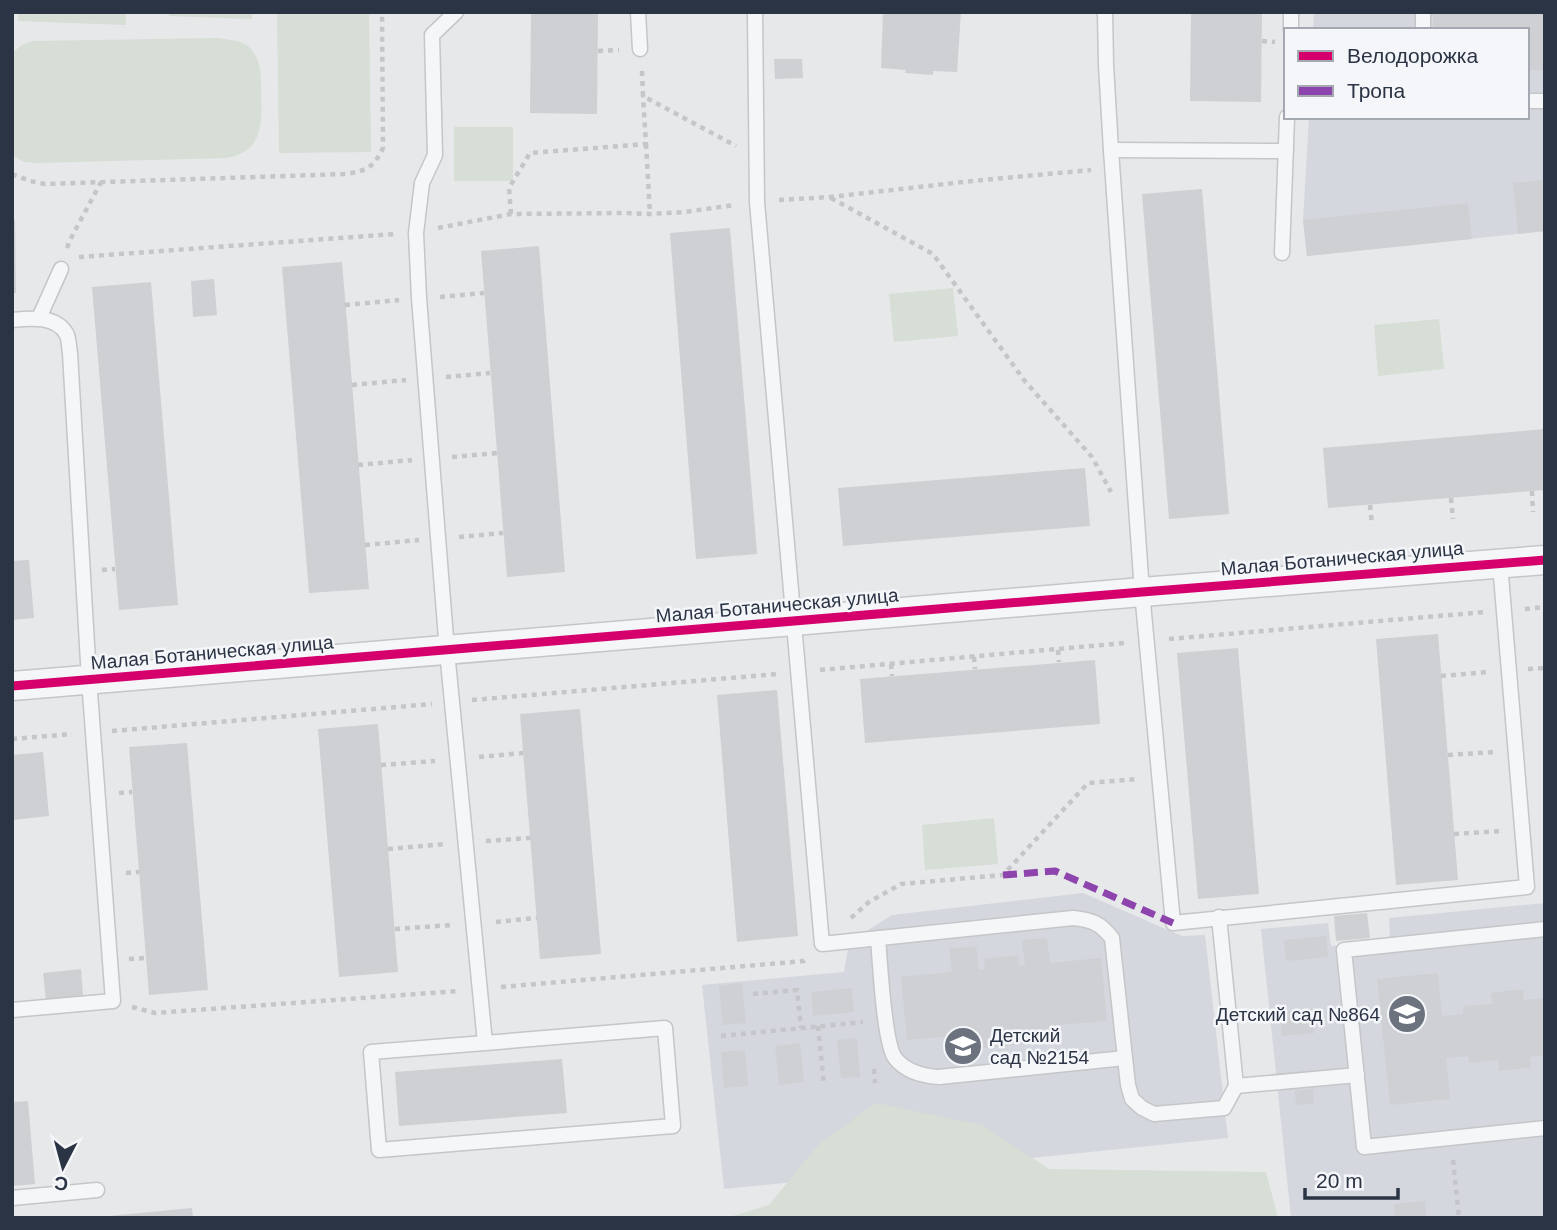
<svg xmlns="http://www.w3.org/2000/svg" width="1557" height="1230" viewBox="0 0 1557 1230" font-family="Helvetica,sans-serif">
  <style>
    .built { fill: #d4d7dd }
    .green { fill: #d6ded6 }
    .building { fill: #ced0d3 }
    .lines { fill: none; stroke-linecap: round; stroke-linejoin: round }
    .lane-casing { stroke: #c4c6c8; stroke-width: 17 }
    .street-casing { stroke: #c4c6c8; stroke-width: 31 }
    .path { stroke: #c5c6ca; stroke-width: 4.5; stroke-dasharray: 5 5; stroke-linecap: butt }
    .lane { stroke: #f5f6f7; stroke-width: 14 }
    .street { stroke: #f5f6f7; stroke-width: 28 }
    .quiet { stroke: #8e44ad; stroke-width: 7; stroke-dasharray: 14 7; stroke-linecap: butt }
    .cycleway-casing { stroke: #f4f6f9; stroke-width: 13 }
    .cycleway { stroke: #d6006c; stroke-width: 9 }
    .labels { text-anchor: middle; stroke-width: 5; stroke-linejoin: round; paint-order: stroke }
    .street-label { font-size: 19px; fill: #2b3445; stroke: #f4f6f9 }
    .poi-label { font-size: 19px; fill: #2b3445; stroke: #f4f6f9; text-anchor: end }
  </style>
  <rect width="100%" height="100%" fill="#e6e8ea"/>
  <g class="built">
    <polygon points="1314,12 1545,12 1545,231 1307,256 1303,220 1309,117 1527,117 1527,30 1313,30"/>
    <polygon points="1083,893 1182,936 1205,935 1228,1138 724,1189 702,985 844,972 849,942 892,915"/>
    <polygon points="1545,903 1545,1218 1291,1218 1261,929 1328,923 1331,946 1390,940 1389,918"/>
  </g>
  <g class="green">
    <polygon points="18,12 126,12 126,25 18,21"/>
    <polygon points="170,12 252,12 252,19 169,16"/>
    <polygon points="277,12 369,12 371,152 279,153"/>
    <path d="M219 38C229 40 242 40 250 48 261 60 261 74 261 89 262 120 265 152 226 158L36 163 24 162 12 155V53L22 45 32 41Z"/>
    <rect x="454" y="127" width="59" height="54"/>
    <polygon points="953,288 958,336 894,342 889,294"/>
    <polygon points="1439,319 1444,369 1378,376 1374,325"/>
    <polygon points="994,818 998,864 925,870 922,825"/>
    <polygon points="876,1103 982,1125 1049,1169 1266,1172 1278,1218 726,1218 769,1205 819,1144"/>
  </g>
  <g class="building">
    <polygon points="531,12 598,12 597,114 530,113"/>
    <polygon points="883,12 961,12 957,72 933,71 933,75 905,73 906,70 881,68"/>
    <polygon points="1191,12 1262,12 1261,102 1190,101"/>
    <polygon points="1433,12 1545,12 1545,70 1527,70 1527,30 1433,30"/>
    <polygon points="774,59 802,59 803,78 775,79"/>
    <polygon points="1545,180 1545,231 1518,234 1513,183"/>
    <polygon points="1202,189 1229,514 1169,519 1142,194"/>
    <polygon points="1468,203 1472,239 1307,256 1303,220"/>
    <polygon points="15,220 16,293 12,293 12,221"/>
    <polygon points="730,228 757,554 696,559 670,233"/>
    <polygon points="539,246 565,572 507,577 481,251"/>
    <polygon points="342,262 369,589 309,593 282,267"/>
    <polygon points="214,279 217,315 193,317 191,281"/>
    <polygon points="151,282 178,605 119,610 92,287"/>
    <polygon points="1545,429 1545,490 1328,508 1323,448"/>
    <polygon points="1085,468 1090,526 843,546 838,488"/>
    <polygon points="29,560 34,618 12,620 12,561"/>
    <polygon points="1438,634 1458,880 1396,885 1376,639"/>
    <polygon points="1238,648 1259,894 1198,899 1177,653"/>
    <polygon points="1095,660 1100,724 865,743 860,679"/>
    <polygon points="777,690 798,936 737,942 717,695"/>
    <polygon points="580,709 601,954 540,959 520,714"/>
    <polygon points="378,724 398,972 339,977 318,729"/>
    <polygon points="187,743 208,990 149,995 129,747"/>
    <polygon points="43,752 49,816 12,820 12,755"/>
    <polygon points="1367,913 1370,938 1336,941 1334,916"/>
    <polygon points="1326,936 1328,957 1286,961 1284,940"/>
    <polygon points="1047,938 1050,963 1101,958 1107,1021 1057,1025 1058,1041 964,1050 963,1035 907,1040 901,977 952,972 949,949 976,946 979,970 985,969 984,959 1018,955 1019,966 1025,965 1022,940"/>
    <polygon points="81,969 83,996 46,1000 43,973"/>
    <polygon points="1438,973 1442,1016 1463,1014 1463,1006 1492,1004 1491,993 1523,989 1524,1000 1545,998 1545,1055 1530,1057 1531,1067 1499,1071 1498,1060 1469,1063 1468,1056 1446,1058 1450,1099 1390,1105 1377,979"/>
    <polygon points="742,983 746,1023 723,1025 719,986"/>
    <polygon points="852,988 854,1012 813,1016 811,992"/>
    <polygon points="1312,1009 1314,1033 1282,1036 1280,1012"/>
    <polygon points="857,1038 860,1077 841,1078 837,1040"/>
    <polygon points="800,1043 804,1082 779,1085 775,1046"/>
    <polygon points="745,1050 748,1086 724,1088 721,1052"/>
    <polygon points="562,1059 567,1113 399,1126 395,1072"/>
    <polygon points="1313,1089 1314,1103 1296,1105 1295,1090"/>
    <polygon points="28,1101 35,1184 12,1186 12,1102"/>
    <polygon points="1425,1201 1426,1218 1395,1218 1394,1204"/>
    <polygon points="192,1208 193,1218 110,1218 109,1216"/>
  </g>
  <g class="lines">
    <defs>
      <g id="lane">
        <polyline points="456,12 432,35 435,155 422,183 416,233 419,298 447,651 485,1043 665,1028 673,1126 379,1150 371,1052 485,1043"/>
        <polyline points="638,12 640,49"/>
        <path d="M755 12 757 202 822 944 1073 918C1092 920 1100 923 1112 938L1125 1058 939 1077C922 1076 906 1072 895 1058 884 1043 880 962 878 938"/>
        <polyline points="1105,12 1106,65 1111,150 1142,592 1173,923 1527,887 1500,564"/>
        <polyline points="1423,12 1423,30"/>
        <polyline points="1291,30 1291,12"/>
        <polyline points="1527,101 1545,101"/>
        <polyline points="1111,150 1286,151"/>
        <polyline points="1282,253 1287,117"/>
        <polyline points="39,318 61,269"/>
        <path d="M12 320C30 318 57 315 67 335 69 340 69 348 70 353L89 679 113 1001 12 1010"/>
        <polyline points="1545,929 1344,950 1364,1147 1545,1128"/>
        <polyline points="1125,1058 1128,1085 1132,1099 1142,1108 1154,1114 1224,1108 1236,1086 1219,917"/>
        <polyline points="1236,1086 1357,1075"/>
        <polyline points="12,1198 97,1190"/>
      </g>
      <polyline id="street" points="12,686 1142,592 1545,560"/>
    </defs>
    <use href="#lane" class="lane-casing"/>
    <use href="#street" class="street-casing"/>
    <g class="path">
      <polyline points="1262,41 1275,42"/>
      <polyline points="598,51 619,50"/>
      <polyline points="642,71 643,96 736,146"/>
      <polyline points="646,144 650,214"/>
      <path d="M12 174 30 181 45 184 346 174C368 170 373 168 383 148L382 12"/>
      <polyline points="831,198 933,254 1024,380 1092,457 1111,492"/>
      <polyline points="779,200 830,197 972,181 1091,170"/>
      <polyline points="511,214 509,188 530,153 646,144 643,96"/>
      <polyline points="438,228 511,214 626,213 650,214 684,212 735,205"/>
      <polyline points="67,248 70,240 101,182"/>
      <polyline points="79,257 395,234"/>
      <polyline points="440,297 484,293"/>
      <polyline points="345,305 399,300"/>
      <polyline points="446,377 490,373"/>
      <polyline points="352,385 406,380"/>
      <polyline points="452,457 497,453"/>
      <polyline points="358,465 412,460"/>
      <polyline points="1532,491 1533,512"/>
      <polyline points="1451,498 1453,519"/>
      <polyline points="1370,505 1372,525"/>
      <polyline points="459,537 503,533"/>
      <polyline points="365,545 419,540"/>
      <polyline points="102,570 115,569"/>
      <polyline points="1525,609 1545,607"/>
      <polyline points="1169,639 1485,612"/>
      <polyline points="1058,650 1059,662"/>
      <polyline points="974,657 975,669"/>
      <polyline points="891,664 892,676"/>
      <polyline points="1528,669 1545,668"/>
      <polyline points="820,670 1125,643"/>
      <polyline points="1441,676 1488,672"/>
      <polyline points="472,700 777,674"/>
      <polyline points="112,731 432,704"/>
      <polyline points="12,739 72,734"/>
      <polyline points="1448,755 1495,752"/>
      <polyline points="479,757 523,753"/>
      <polyline points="381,765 435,761"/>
      <polyline points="119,793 132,792"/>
      <polyline points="1454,834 1502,831"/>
      <polyline points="486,841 530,838"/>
      <polyline points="388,849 445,844"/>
      <polyline points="126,873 139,872"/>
      <polyline points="851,918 869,902 901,884 1003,875 1088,783 1138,779"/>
      <polyline points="496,922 537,918"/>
      <polyline points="395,929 452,925"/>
      <polyline points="129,959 146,958"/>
      <polyline points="501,987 804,961 806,959"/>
      <polyline points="753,994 797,990 801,1028"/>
      <polyline points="132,1007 155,1013 458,991"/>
      <polyline points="818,1026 824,1085"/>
      <polyline points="721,1036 863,1022"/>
      <polyline points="874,1069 875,1083"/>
      <polyline points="1453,1160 1459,1218"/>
    </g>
    <use href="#lane" class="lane"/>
    <use href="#street" class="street"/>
    <polyline class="quiet" points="1003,875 1055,871 1173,923"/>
    <defs>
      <polyline id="cycleway" points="12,686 1142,592 1545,560"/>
    </defs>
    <use href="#cycleway" class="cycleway-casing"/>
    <use href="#cycleway" class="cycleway"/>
  </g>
  <defs>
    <symbol id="school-disc" viewBox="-11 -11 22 22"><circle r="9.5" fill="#6c737f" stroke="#f4f6f9"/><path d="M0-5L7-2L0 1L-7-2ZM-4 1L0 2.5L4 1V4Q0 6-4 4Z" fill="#fff"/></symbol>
  </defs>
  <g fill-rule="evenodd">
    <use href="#school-disc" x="1385" y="992" width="44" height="44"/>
    <use href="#school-disc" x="941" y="1024" width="44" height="44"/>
  </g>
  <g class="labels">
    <g class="street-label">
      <text transform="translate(1342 558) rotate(-5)" y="7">Малая Ботаническая улица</text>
      <text transform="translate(777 605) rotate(-5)" y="7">Малая Ботаническая улица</text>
      <text transform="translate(212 652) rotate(-5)" y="7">Малая Ботаническая улица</text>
    </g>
    <g class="poi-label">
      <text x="1380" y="1021">Детский сад №864</text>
      <text x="990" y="1042" text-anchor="start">Детский<tspan x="990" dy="22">сад №2154</tspan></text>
    </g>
  </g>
  <rect width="1557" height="1230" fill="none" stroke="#2b3445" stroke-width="28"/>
  <rect x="1284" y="28" width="245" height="91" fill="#f4f6f9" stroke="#a4a8b1" stroke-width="2"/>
  <rect x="1298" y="51" width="35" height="10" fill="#d6006c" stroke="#a4a8b1" stroke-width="2"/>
  <text x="1347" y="63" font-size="21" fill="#2b3445">Велодорожка</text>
  <rect x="1298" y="86" width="35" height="10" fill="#8e44ad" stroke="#a4a8b1" stroke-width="2"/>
  <text x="1347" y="98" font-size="21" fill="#2b3445">Тропа</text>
  <g transform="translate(63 1167) rotate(186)" stroke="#f4f6f9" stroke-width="5" paint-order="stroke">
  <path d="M0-5L12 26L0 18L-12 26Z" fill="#2b3445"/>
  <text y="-10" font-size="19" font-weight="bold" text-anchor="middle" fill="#2b3445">С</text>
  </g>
  <path d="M1305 1188v10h93v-10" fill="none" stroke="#2b3445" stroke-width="3.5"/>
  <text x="1316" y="1188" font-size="21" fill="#2b3445" stroke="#f4f6f9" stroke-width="5" paint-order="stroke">20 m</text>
</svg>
